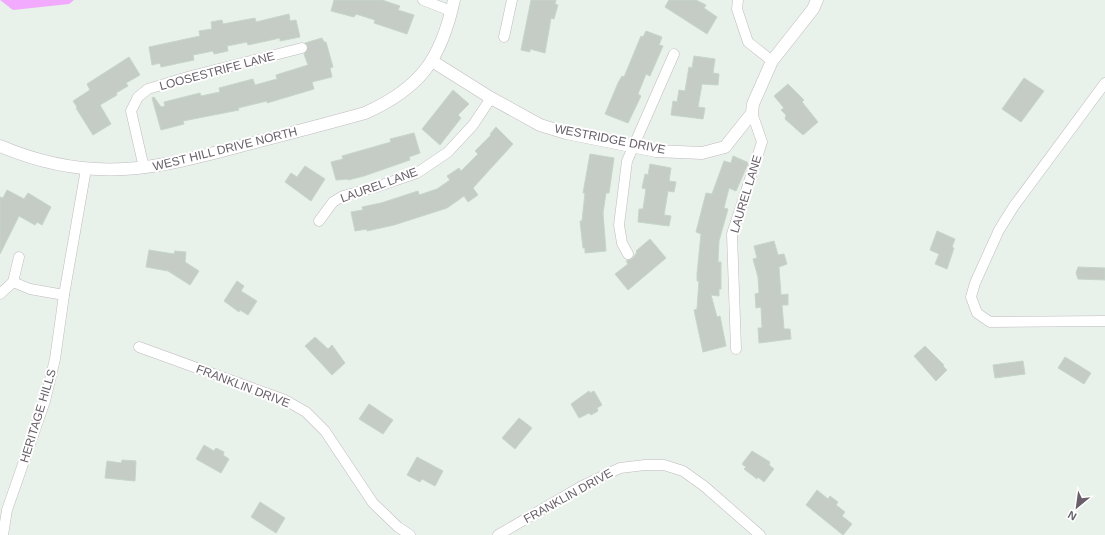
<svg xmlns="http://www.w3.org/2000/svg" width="1105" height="535" viewBox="0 0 1105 535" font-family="Arial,sans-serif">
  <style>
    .water { fill: #f2aaff }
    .building { fill: #c4ccc5; stroke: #c6d6c7 }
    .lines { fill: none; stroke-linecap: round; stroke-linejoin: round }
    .minor-casing { stroke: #c1bac1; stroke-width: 11 }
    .tertiary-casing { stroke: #c1bac1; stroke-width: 13 }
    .minor { stroke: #fff; stroke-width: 10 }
    .tertiary { stroke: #fff; stroke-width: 12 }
    .labels { text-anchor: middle; stroke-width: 4; stroke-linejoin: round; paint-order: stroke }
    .street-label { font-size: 12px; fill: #685f68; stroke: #fff }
  </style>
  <rect width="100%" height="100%" fill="#e8f1ea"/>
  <polygon class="water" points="0,0 74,0 69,4 13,10"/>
  <g class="building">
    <polygon points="334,0 382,0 400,6 398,10 414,15 407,34 374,23 375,20 356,14 354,17 331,11"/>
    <polygon points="531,0 556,0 555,4 558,5 554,19 551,18 545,53 530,49 530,52 521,50"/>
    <polygon points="669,0 696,0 706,5 704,8 717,17 707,34 665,7"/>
    <polygon points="289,14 290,21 296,20 300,37 280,41 280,38 248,45 247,42 227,46 228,51 214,54 213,51 193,55 194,60 161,67 160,63 152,65 149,47 200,36 199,31 212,29 211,22 222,20 223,24 255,18 256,22"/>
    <polygon points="646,31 662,37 659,45 663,46 650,76 646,74 638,94 641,96 628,123 605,114 618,83 622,76 624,77 641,36 643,37"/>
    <polygon points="322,38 324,42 326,42 333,67 330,68 332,77 312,82 314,89 267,103 267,101 238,108 239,110 183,121 184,124 161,130 152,98 154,97 161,107 165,106 164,102 200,93 201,96 220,92 219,88 253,79 255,85 277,79 276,75 308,65 304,54 308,47 305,43"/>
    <polygon points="694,56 715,59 713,73 719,74 718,85 702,84 698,107 705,108 703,119 671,115 673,101 677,102 679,90 685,91 689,67 692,68"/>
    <polygon points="129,57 140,75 126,83 128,86 116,93 117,95 100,105 111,124 93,135 76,108 77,107 73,101 90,90 87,84"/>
    <polygon points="1024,78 1044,91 1021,122 1002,109"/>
    <polygon points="788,84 804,100 802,102 818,122 803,135 785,119 786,115 781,110 784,108 774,96"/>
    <polygon points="453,90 469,104 458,115 461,118 440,145 422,129"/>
    <polygon points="496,127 513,144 473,188 478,195 468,202 464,196 447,208 394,225 367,231 367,229 355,231 351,212 363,210 362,207 381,203 418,191 419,195 437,189 450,180 447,176 459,168 461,171 478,154 475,151 491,135 490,134"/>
    <polygon points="414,133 420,153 409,157 410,160 364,176 348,180 348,179 336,180 331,162 343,159 342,156 391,142 390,139"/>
    <polygon points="590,154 614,158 609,193 606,193 603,213 606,251 585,253 585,248 583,248 580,221 582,221 585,193 583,193"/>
    <polygon points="733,156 747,162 748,164 736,191 729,188 724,208 728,209 719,241 718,262 721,262 721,289 719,289 719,296 711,295 717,317 720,316 726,346 703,352 694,310 697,309 699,281 697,281 697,274 701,234 696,232 706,193 712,194 724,161 731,163"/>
    <polygon points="650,164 671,168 669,181 676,182 674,192 668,191 664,215 671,216 669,226 638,222 639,209 643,209 646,189 642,188 645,174 648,175"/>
    <polygon points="305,166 325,179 311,201 285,182 291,173 297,177"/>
    <polygon points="7,190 24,199 28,193 51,207 42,225 37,222 35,225 19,216 0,254 0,197 3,198"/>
    <polygon points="937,231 955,239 952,247 954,248 947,269 935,264 939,254 930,250"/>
    <polygon points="650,239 666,258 628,290 615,274 628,264 626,261 633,258 637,252 636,251"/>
    <polygon points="774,241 778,255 784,254 787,264 779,267 781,295 788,294 788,305 782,305 784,329 790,329 791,339 759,343 758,328 762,328 761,307 756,308 755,294 759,293 758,277 753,259 757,258 754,246"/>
    <polygon points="149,250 174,254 175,251 186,252 185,262 199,271 190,285 168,271 146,267"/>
    <polygon points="1078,267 1105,268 1105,280 1078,279 1076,273"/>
    <polygon points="237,281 244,286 241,291 257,301 248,315 240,310 239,312 224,301"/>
    <polygon points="315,337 328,349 332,345 345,363 332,375 305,346"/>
    <polygon points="925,346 944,365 943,366 947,370 936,381 914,356"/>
    <polygon points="1065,357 1091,373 1084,384 1058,368"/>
    <polygon points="1023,361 1025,374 995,378 993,365"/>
    <polygon points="589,391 590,393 594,391 602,405 597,408 598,411 591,415 589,413 579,418 571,404"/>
    <polygon points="369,404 393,420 383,434 359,419"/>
    <polygon points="519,418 532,428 515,449 502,438"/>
    <polygon points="204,445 214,451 216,448 224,452 223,455 229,459 221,473 196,459"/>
    <polygon points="752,451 770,462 769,465 774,469 764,482 758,477 757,479 744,469 746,467 742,464"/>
    <polygon points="417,457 443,471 435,486 422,479 420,482 407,475"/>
    <polygon points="122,460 136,461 135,481 105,478 107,461 121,463"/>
    <polygon points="817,490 828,499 830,496 838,502 836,505 845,512 842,516 852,524 843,535 806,505"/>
    <polygon points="260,502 285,518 276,533 251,517"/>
  </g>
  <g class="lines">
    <defs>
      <g id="minor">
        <polyline points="423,0 451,11"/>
        <polyline points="738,0 737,9 748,42 772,61"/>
        <polyline points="504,37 512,0"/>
        <polyline points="1105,83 1014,206 999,230 975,283 971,297 977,313 990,322 1105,321"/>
        <polyline points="144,168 131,111 138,97 148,89 191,76 302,48"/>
        <polyline points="319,221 333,202 343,196 376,187 417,173 448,152 473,125 491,98"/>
        <polyline points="628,254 622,243 619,225 627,161 674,54"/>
        <polyline points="13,282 19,257"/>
        <polyline points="0,294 13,282 30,289 64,295"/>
        <polyline points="139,347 285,400 306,412 325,431 373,503 398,527 410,535"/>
        <polyline points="736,349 732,234 762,142 752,113"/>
        <polyline points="3,535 7,510 45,401 55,359 64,295 86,169"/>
        <polyline points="498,535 582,486 620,468 645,465 664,465 683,471 704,486 760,535"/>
      </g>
      <g id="tertiary">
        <polyline points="432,61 491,98 540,125 566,133 656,151 702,153 725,147 752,113 753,104 772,61 813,9 817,0"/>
        <path d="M0 146C92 185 156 169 248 144 287 134 326 124 365 113 421 88 441 59 454 0"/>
      </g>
    </defs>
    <use href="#minor" class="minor-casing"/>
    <use href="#tertiary" class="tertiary-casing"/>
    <use href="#minor" class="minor"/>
    <use href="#tertiary" class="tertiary"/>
  </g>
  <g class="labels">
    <g class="street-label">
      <text transform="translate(217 71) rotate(-15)" y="4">LOOSESTRIFE LANE</text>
      <text transform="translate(610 139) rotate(11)" y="4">WESTRIDGE DRIVE</text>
      <text transform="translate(225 149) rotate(-14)" y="4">WEST HILL DRIVE NORTH</text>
      <text transform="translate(379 185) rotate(-20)" y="4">LAUREL LANE</text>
      <text transform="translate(746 194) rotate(-73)" y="4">LAUREL LANE</text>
      <text transform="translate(243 386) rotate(21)" y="4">FRANKLIN DRIVE</text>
      <text transform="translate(38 416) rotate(-73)" y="4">HERITAGE HILLS</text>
      <text transform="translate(568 496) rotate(-29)" y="4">FRANKLIN DRIVE</text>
    </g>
  </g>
  <g transform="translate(1077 507) rotate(209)" stroke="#ffffff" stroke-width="3" paint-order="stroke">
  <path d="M0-3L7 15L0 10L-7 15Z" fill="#685f68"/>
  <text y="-6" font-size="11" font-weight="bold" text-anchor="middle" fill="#685f68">N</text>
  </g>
</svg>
